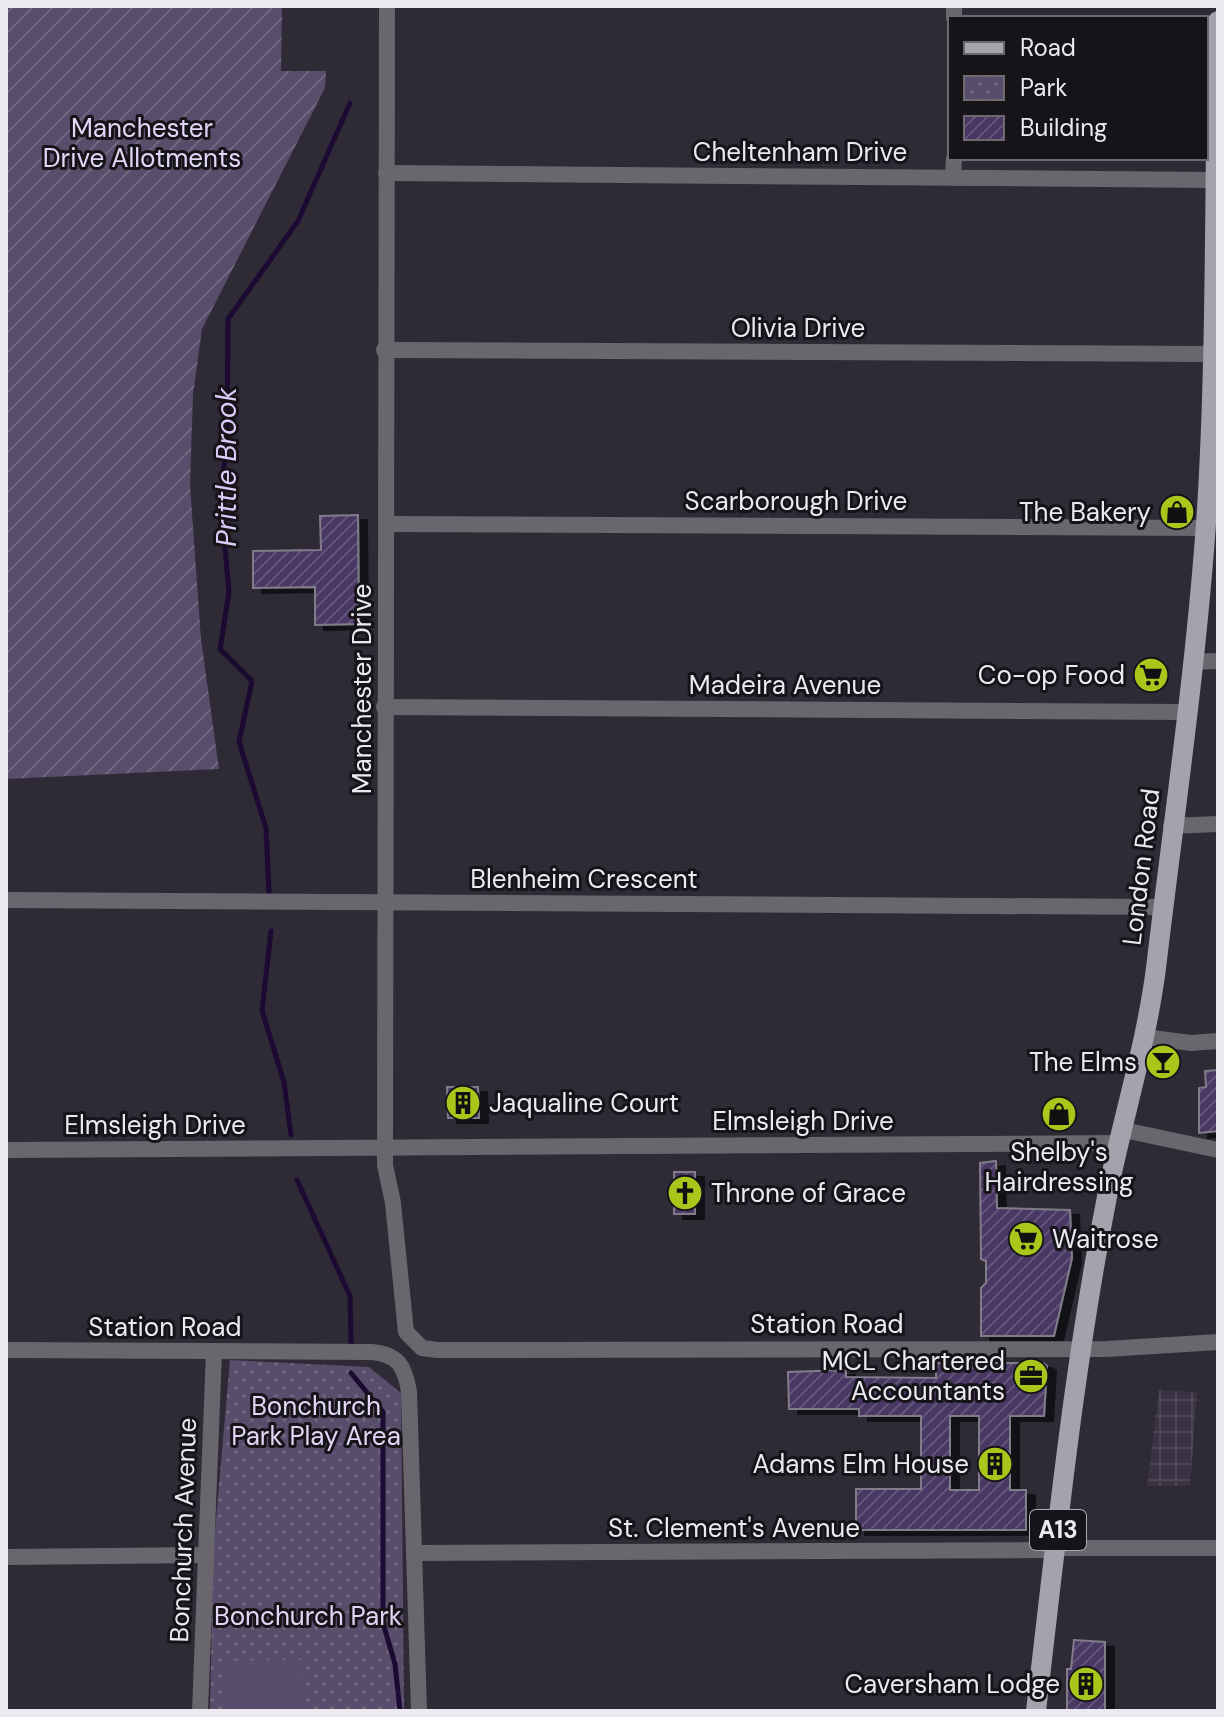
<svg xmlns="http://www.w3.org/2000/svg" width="1224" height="1717" viewBox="0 0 1224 1717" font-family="'DM Sans',sans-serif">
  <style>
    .industrial { fill: url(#industrial-grid) }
    .park { fill: url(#park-dots) }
    .garden { fill: url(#garden-furrows) }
    .pitch { fill: #584d6b }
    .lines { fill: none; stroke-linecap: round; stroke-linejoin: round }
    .stream { stroke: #1c0a32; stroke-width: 5 }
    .building { fill: url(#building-hatch); stroke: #807c8a; stroke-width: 2; fill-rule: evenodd; filter: url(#shadow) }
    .minor { stroke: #69676d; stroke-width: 16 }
    .major { stroke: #a5a2ae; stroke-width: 20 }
    .labels { text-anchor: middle; stroke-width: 6; stroke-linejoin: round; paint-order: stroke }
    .shield { fill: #161419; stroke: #acaab0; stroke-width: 2 }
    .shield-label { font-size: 24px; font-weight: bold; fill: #eceaf1 }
    .park-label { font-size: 26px; fill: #e0d6f5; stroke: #161419 }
    .street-label { font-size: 26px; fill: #eceaf1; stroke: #161419 }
    .poi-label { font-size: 26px; fill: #eceaf1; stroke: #161419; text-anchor: end }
    .water-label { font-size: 28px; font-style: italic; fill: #dacbf8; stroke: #161419 }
  </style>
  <defs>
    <pattern id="industrial-grid" width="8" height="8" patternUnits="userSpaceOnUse" patternTransform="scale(2)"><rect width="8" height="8" fill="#393344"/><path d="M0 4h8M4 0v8" fill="none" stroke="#4c4756"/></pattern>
    <pattern id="park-dots" width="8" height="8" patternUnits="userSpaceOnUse" patternTransform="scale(2)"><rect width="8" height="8" fill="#584d6b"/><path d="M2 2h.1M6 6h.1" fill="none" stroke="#706781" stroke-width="1.8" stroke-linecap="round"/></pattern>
    <pattern id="garden-furrows" width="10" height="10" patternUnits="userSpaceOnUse" patternTransform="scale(2)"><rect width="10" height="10" fill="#584d6b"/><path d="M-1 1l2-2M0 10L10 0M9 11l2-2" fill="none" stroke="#706781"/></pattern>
    <pattern id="building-hatch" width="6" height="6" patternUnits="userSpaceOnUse" patternTransform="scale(2)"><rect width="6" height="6" fill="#483763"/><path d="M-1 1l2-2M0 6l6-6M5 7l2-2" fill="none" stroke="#63547a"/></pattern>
    <filter id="shadow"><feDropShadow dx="9" dy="5" stdDeviation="0" flood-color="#0009"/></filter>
  </defs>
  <rect width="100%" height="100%" fill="#2e2a36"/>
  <polygon class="industrial" points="1159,1390 1197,1392 1190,1486 1147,1486"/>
  <polygon class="park" points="230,1360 369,1367 401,1393 404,1711 210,1711 213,1554"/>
  <polygon class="garden" points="6,6 282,6 281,71 326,71 325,88 202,329 193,395 190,485 201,639 219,769 6,779"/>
  <polygon class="pitch" points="301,1660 303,1711 223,1711 224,1661"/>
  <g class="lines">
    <g class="stream">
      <polyline points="269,892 266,828 239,742 252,681 220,649 229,592 221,502 227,434 228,319 298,221 350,103"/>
      <polyline points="271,931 262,1011 284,1082 291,1135"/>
      <polyline points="297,1180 350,1296 351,1343"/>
      <polyline points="351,1373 383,1412 383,1623 395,1664 400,1711"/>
    </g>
  </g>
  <g class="building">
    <polygon points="358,515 359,624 315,625 315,587 253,588 253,551 321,550 320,516"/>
    <polygon points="1218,1070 1218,1131 1199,1133 1199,1088 1206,1087 1205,1071"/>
    <polygon points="447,1087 478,1087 479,1118 448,1118"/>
    <polygon points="996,1161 997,1208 1070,1210 1072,1258 1054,1336 981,1336 981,1288 986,1283 986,1261 981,1259 980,1163"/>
    <rect x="674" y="1172" width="21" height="42"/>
    <path d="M936 1363H1043L1047 1366 1044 1416H1010V1490H1026V1530H856V1489H921V1416H859V1409H789L788 1372 846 1370V1377L936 1378ZM950 1416H979V1490H950Z"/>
    <polygon points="1074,1640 1105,1642 1105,1711 1067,1711 1067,1669 1071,1669"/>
  </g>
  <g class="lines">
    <g class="minor">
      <polyline points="387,6 385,1165 393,1203 406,1332 422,1348 437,1350 1107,1349 1218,1342"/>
      <polyline points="954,6 954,18"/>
      <polyline points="386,173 1214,180"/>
      <polyline points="953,178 954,158"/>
      <polyline points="384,350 1211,354"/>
      <polyline points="387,524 1206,528"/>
      <polyline points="1192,662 1218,661"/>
      <polyline points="384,707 1186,712"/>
      <polyline points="1171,826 1218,824"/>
      <polyline points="6,900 1162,907"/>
      <polyline points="1144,1037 1191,1043 1218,1041"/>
      <polyline points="1124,1130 1218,1150"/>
      <polyline points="6,1150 1120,1143"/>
      <path d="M6 1350 371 1352C398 1354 405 1366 409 1392L419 1711"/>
      <polyline points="1055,1548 1218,1548"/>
      <polyline points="414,1553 1055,1550"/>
      <polyline points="6,1557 206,1555"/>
      <polyline points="200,1711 214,1351"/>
    </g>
    <path class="major" d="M1036 1711C1057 1533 1075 1353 1111 1177 1126 1107 1147 1039 1156 968 1174 816 1197 662 1207 509 1217 347 1214 184 1218 21"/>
  </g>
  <defs>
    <symbol id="shop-disc" viewBox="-11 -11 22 22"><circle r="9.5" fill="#a9c71b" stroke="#161419"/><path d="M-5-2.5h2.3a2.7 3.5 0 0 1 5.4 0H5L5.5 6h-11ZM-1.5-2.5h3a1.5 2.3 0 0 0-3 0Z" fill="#111"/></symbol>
    <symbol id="supermarket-disc" viewBox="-11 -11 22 22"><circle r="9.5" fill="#a9c71b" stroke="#161419"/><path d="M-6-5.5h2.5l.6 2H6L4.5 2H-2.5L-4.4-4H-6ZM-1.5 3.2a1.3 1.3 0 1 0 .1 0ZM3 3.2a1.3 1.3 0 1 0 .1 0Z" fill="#111"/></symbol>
    <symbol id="bar-disc" viewBox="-11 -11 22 22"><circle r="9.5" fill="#a9c71b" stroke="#161419"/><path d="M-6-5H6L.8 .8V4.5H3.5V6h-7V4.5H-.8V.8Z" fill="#111"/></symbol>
    <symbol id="building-disc" viewBox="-11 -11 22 22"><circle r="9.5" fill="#a9c71b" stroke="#161419"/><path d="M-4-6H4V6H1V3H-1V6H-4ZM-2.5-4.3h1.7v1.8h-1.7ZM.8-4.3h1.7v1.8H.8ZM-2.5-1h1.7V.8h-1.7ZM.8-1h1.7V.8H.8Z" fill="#111"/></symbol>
    <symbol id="church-disc" viewBox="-11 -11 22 22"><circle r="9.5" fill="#a9c71b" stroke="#161419"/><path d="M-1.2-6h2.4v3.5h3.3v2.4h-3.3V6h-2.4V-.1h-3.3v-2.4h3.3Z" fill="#111"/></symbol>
    <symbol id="office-disc" viewBox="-11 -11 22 22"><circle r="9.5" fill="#a9c71b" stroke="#161419"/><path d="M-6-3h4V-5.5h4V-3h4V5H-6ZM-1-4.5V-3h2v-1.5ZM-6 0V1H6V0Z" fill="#111"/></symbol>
  </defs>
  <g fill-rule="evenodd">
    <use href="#shop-disc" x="1157" y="492" width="40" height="40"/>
    <use href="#supermarket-disc" x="1131" y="655" width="40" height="40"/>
    <use href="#bar-disc" x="1143" y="1042" width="40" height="40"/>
    <use href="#building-disc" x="443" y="1083" width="40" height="40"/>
    <use href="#shop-disc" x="1039" y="1094" width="40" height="40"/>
    <use href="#church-disc" x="665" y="1173" width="40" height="40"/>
    <use href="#supermarket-disc" x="1006" y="1219" width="40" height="40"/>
    <use href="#office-disc" x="1011" y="1356" width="40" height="40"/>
    <use href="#building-disc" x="975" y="1444" width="40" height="40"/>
    <use href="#building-disc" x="1066" y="1664" width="40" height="40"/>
  </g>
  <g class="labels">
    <rect class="shield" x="1030" y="1510" width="56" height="40" rx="6"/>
    <g class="shield-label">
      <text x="1058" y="1538">A13</text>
    </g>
    <g class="park-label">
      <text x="142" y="137">Manchester<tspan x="142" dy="30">Drive Allotments</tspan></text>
      <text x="316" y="1415">Bonchurch<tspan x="316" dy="30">Park Play Area</tspan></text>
      <text x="308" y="1625">Bonchurch Park</text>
    </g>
    <g class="street-label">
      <text x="800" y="161">Cheltenham Drive</text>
      <text x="798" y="337">Olivia Drive</text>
      <text x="796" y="510">Scarborough Drive</text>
      <text x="785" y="694">Madeira Avenue</text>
      <text transform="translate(362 689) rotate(-90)" y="9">Manchester Drive</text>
      <text transform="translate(1141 867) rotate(-83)" y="9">London Road</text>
      <text x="584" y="888">Blenheim Crescent</text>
      <text x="803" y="1130">Elmsleigh Drive</text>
      <text x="155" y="1134">Elmsleigh Drive</text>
      <text x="827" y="1333">Station Road</text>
      <text x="165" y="1336">Station Road</text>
      <text x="734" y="1537">St. Clement's Avenue</text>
      <text transform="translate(183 1530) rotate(-88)" y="9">Bonchurch Avenue</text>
    </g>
    <g class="poi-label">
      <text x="1151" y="521">The Bakery</text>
      <text x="1125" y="684">Co-op Food</text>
      <text x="1137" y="1071">The Elms</text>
      <text x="489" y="1112" text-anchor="start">Jaqualine Court</text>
      <text x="1059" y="1161" text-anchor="middle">Shelby's<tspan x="1059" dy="30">Hairdressing</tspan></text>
      <text x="711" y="1202" text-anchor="start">Throne of Grace</text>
      <text x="1052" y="1248" text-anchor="start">Waitrose</text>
      <text x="1005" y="1370">MCL Chartered<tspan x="1005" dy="30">Accountants</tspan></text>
      <text x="969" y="1473">Adams Elm House</text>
      <text x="1060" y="1693">Caversham Lodge</text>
    </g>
    <g class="water-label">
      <text transform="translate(226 467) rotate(-90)" y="10">Prittle Brook</text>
    </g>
  </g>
  <rect width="1224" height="1717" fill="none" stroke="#eceaf1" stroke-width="16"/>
  <rect x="948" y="16" width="260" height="144" fill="#161419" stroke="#6c6a6f" stroke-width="2"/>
  <rect x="964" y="42" width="40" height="12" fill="#a5a2ae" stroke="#6c6a6f" stroke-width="2"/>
  <text x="1020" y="56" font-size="24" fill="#eceaf1">Road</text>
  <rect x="964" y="76" width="40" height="24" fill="url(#park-dots)" stroke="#6c6a6f" stroke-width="2"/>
  <text x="1020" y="96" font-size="24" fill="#eceaf1">Park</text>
  <rect x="964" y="116" width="40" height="24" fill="url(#building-hatch)" stroke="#6c6a6f" stroke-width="2"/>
  <text x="1020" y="136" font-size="24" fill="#eceaf1">Building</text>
</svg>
